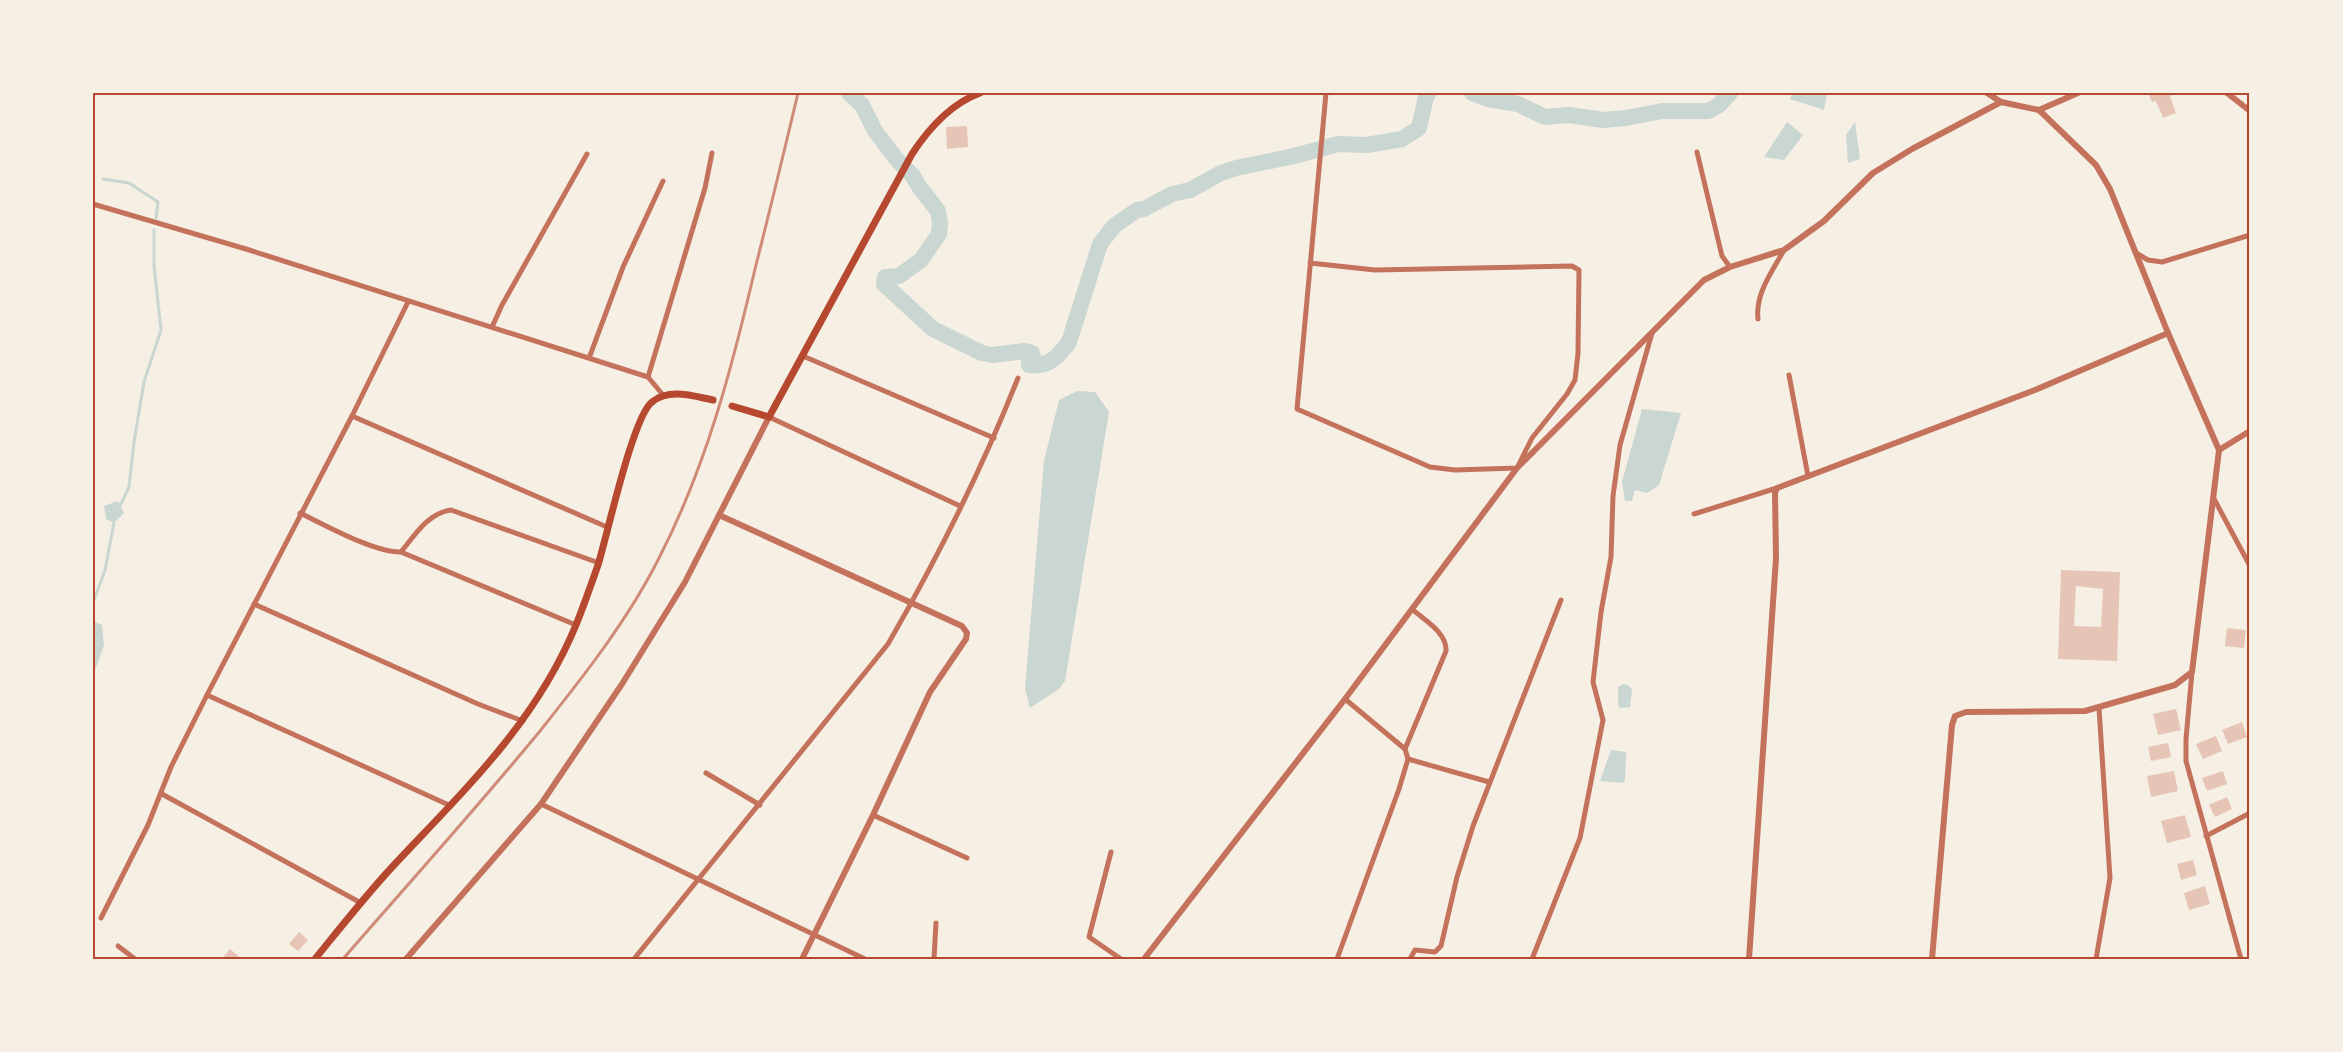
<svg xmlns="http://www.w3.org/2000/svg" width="2343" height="1052" viewBox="0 0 2343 1052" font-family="Inter,sans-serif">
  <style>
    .water { fill: #c9d6d2 }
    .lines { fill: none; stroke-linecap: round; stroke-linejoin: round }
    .stream { stroke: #c9d6d2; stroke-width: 3 }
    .river { stroke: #c9d6d2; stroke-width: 16 }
    .building { fill: #e6c5b7; fill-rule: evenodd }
    .minor { stroke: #c5725c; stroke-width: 5 }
    .tertiary { stroke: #c5725c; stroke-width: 6 }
    .secondary { stroke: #b5482f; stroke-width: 7 }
    .rail { stroke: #cf8b77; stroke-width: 3 }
    .neatline { fill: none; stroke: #b5482f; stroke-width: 2 }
  </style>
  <rect width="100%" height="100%" fill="#f6efe4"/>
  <g class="water">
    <polygon points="1792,93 1827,93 1824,110 1790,99"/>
    <polygon points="1787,122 1803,135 1784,160 1764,157"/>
    <polygon points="1855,122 1860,159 1848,163 1846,135"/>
    <polygon points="1077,391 1095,392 1109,412 1065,681 1059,689 1030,708 1025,689 1044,461 1059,400"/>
    <polygon points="1642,409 1681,413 1659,485 1647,493 1635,490 1632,501 1625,501 1622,482"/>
    <polygon points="118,501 124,513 114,523 106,519 104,506"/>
    <polygon points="93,621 102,625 104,645 93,676"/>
    <polygon points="1623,684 1628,685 1632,689 1630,707 1620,708 1618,704 1618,687"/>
    <polygon points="1611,750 1626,752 1625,780 1623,783 1600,781"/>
  </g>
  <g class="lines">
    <g class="stream">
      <polyline points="103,179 129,183 158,202 156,218"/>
      <polyline points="120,506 129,487 134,442 144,382 161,330 154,266 154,230"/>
      <polyline points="94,600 105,570 114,523"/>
    </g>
    <g class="river">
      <path d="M849 93 862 105 875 131 898 161 913 176 918 185 938 211 940 223 939 234 921 260 899 276 885 277 884 284 933 329 982 353 992 355 1025 351 1032 353 1033 357 1029 360V365C1048 368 1059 356 1069 342L1100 244 1114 226 1137 210 1144 209 1172 194 1190 190 1221 173 1236 168 1294 156 1338 144 1367 145 1402 139 1419 128 1426 97 1429 93"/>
      <polyline points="1472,93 1488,99 1518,104 1545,117 1569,115 1603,120 1626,118 1662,111 1708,111 1719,105 1730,93"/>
    </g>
  </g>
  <g class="building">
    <polygon points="2148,93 2176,93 2170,96 2176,113 2163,118 2156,101 2152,102"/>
    <polygon points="967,126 968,147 947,149 946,127"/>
    <path d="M2061 570 2120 572 2117 661 2058 659ZM2076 586 2103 589 2101 627 2074 626Z"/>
    <polygon points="2227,628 2246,630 2244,648 2225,646"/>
    <polygon points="2176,709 2181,730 2158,735 2153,714"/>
    <polygon points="2242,722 2247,737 2228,744 2222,730"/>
    <polygon points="2216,736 2222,751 2203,759 2196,744"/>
    <polygon points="2168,743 2171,757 2151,761 2148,747"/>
    <polygon points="2174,771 2178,791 2151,797 2147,776"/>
    <polygon points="2223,771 2227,784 2207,791 2202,778"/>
    <polygon points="2227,797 2232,809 2215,817 2209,805"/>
    <polygon points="2185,815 2191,837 2167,843 2161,821"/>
    <polygon points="2193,860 2197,875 2181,880 2177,864"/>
    <polygon points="2205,886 2210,904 2189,910 2184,893"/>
    <polygon points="299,932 308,940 298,951 289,944"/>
    <polygon points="230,949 242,959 222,959"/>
  </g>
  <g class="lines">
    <g class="minor">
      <polyline points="1697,152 1722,256 1730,267"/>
      <polyline points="93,204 246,249 648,377 663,395"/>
      <polyline points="2136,253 2148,260 2162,262 2250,235"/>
      <polyline points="1310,263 1375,270 1572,266 1579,270 1578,353 1575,380 1567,394 1532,438 1517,468 1455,470 1430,467 1297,409 1326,93"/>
      <path d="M1758 319C1755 294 1772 272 1784 250"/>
      <polyline points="492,327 502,305 587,154"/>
      <polyline points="803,356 994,438"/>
      <polyline points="589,358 623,267 663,181"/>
      <polyline points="1789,375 1808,476"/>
      <polyline points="648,377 705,188 712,153"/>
      <polyline points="352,416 607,527"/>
      <polyline points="769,417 960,506"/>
      <polyline points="2213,497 2250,566"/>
      <path d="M300 513C325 525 375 553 401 552 415 535 428 513 451 510L599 563"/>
      <polyline points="1694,514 1777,488"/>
      <polyline points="401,552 576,625"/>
      <polyline points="254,604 478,704 523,721"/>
      <polyline points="2192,672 2186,739 2186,761 2241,959"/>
      <polyline points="207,695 451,806"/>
      <polyline points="1345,699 1405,749"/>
      <polyline points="1408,759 1489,782"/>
      <polyline points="706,773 760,805"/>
      <polyline points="162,794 361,903"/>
      <polyline points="541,804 865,959"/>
      <polyline points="873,815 967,858"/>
      <polyline points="2206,836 2250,813"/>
      <polyline points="1111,852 1089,937 1121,959"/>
      <polyline points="101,918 148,825 171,767 207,695 352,416 408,302"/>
      <polyline points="118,946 135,959"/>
      <path d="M634 959 888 644C937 559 982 469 1018 378"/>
      <polyline points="934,959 936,923"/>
      <path d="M1337 959 1399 789 1408 759 1405 749 1446 651C1447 632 1424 620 1412 609"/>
      <polyline points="1410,959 1415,950 1435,952 1441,946 1457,877 1473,826 1561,600"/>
      <polyline points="1532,959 1580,838 1603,720 1593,682 1601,612 1611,557 1613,496 1620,445 1652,333"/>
      <polyline points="2096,959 2110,878 2099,708"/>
    </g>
    <g class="tertiary">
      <polyline points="1987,93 2001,102 2039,110 2096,165 2110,189 2168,333 2219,450"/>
      <polyline points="2227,93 2250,111"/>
      <polyline points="2039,110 2078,93"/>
      <polyline points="2219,450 2250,431"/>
      <polyline points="719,515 962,626 967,633 966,639 930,692 873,815 802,959"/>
      <polyline points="406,959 541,804 622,684 685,582 769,417"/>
      <polyline points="1144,959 1345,699 1517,468 1704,280 1730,267 1784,250 1824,221 1873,173 1912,149 2001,102"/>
      <polyline points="1749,959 1776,558 1775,493 1777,488 2035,390 2168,333"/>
      <polyline points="1932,959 1952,725 1955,716 1966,712 2085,711 2175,685 2192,672 2219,450"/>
    </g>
    <g class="secondary">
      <path d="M732 406 769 417 912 154C929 128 950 104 980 93"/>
      <path d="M315 959C341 927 366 895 394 865 465 789 535 724 576 625 584 605 591 585 598 565 607 536 633 416 652 402 669 388 693 396 713 400"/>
    </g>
    <path class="rail" d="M343 959C409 883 476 809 540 731 583 677 628 620 659 558 706 467 732 368 755 269 770 210 784 152 798 93"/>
  </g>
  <rect width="2343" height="1052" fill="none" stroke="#f6efe4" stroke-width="189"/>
  <rect x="94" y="94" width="2154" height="864" class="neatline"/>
</svg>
